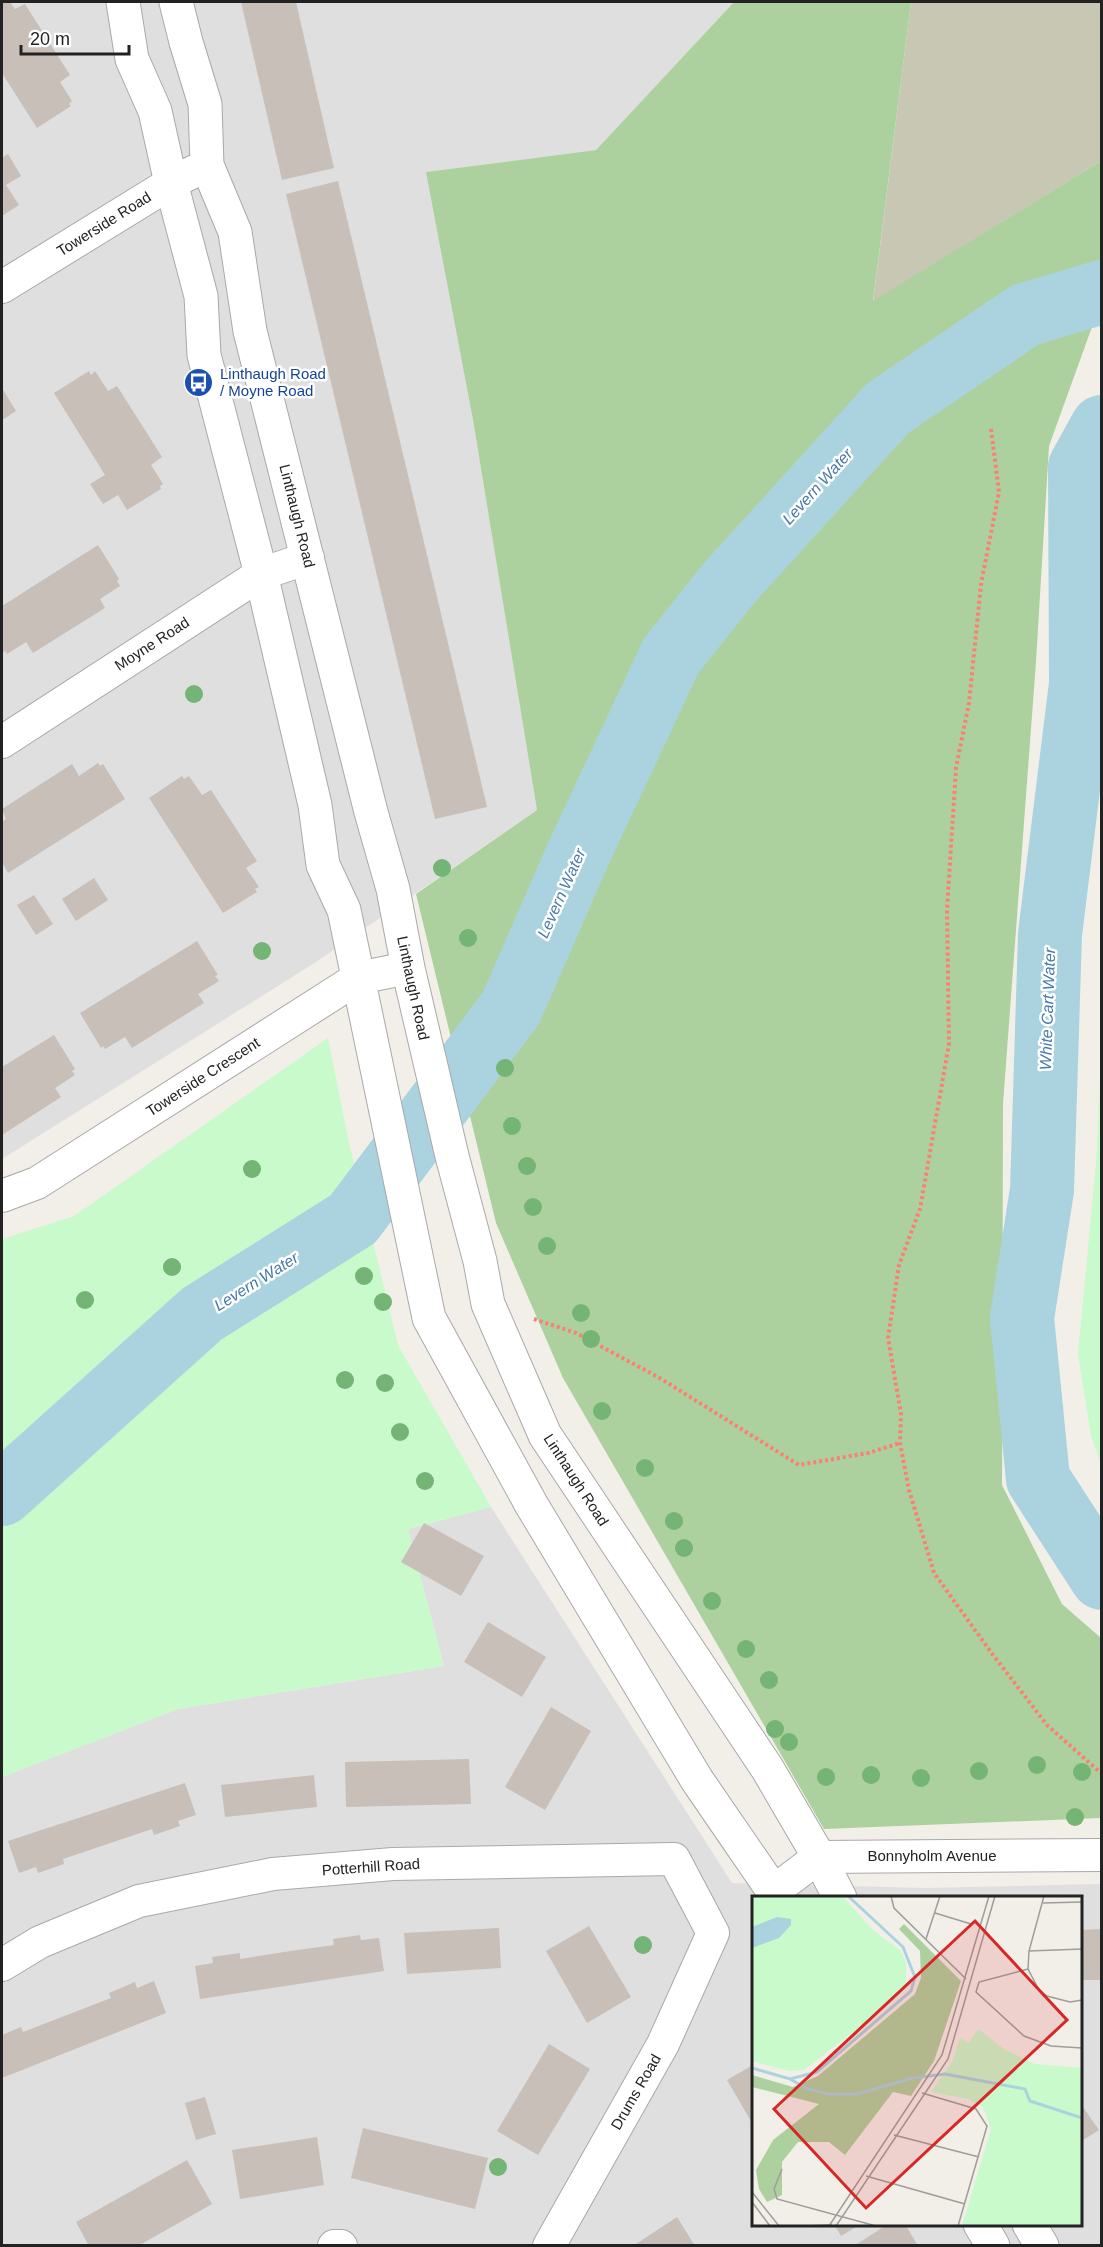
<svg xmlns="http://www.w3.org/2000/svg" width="1103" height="2247" viewBox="0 0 1103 2247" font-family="Arial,sans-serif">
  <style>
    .residential { fill: #e0dfdf; fill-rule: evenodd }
    .construction { fill: #c7c7b4 }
    .forest { fill: #add19e }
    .park { fill: #c8facc }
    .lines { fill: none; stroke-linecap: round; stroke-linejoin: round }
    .river { stroke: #aad3df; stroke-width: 64 }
    .building { fill: #c7bfb8 }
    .minor-casing { stroke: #a9a9a9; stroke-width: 34 }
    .tertiary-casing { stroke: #a9a9a9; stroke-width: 35 }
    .path { stroke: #fa8072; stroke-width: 4; stroke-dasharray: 3 3; stroke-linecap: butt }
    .minor { stroke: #fff; stroke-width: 32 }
    .tertiary { stroke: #fff; stroke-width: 33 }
    .tree { fill: #74b475 }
    .labels { text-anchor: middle; stroke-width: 5; stroke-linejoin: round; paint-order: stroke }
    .street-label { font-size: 15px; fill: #222; stroke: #fff }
    .transit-label { font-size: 15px; fill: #164399; stroke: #fff; text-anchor: start }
    .water-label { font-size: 16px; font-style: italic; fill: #4a7aab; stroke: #fff }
    .inset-river { fill: none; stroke: #aad3df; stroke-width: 3 }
    .inset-road { fill: none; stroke: #9f9d99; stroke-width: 1.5 }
    .view { fill: #d62828; fill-opacity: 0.15; stroke: #d62828; stroke-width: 3 }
    .inset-edge { fill: none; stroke: #222; stroke-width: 3 }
  </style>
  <rect width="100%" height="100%" fill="#f2efe9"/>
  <g class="residential">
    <polygon points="2,2 734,2 596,150 427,172 473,420 537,810 316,962 2,1159"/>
    <path d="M491 1507 732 1883 925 1888 1101 1884V2245L2 2246V1777L178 1709 444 1666 408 1529ZM754 1898H1080V2224H754Z"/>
  </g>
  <polygon class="construction" points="911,2 1101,2 1101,161 873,302"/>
  <polygon class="forest" points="734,2 911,2 873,301 1101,161 1101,302 1049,446 1036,662 1003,1104 1002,1485 1062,1604 1101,1638 1101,1818 824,1829 563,1378 496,1223 416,894 537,810 473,420 426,172 596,150"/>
  <g class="park">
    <polygon points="328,1038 349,1143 398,1345 491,1507 408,1529 444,1666 178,1709 2,1777 2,1239 74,1216"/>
    <polygon points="1101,1059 1101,1464 1091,1436 1078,1354 1096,1163"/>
  </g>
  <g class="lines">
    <g class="river">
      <polyline points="1102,427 1080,467 1081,684 1050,934 1042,1190 1022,1318 1038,1479 1102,1578"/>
      <polyline points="2,1494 202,1314 353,1219 511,1008 579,852 671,656 729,583 888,408 1025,315 1102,292"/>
    </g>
  </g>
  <g class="building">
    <polygon points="2,2 10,2 15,9 25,4 70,75 60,82 72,101 69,104 71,106 37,128 2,73"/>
    <polygon points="241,2 296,2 334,168 282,180"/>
    <polygon points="8,154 21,176 6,185 19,205 2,216 2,158"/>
    <polygon points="338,181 487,807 435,819 286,194"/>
    <polygon points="89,371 91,375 95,371 108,391 117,386 162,457 151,465 163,484 160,486 161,489 127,510 118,495 103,504 90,484 105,475 54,393"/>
    <polygon points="2,388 16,411 2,420"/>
    <polygon points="98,545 119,579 117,581 120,586 100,599 105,608 33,653 26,642 7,654 5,651 2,653 2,606"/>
    <polygon points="98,763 100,766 103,764 125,799 8,873 2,862 2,822 6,819 2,809 72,764 79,776"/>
    <polygon points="182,776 184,779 189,776 202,795 211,790 257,861 246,868 259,887 255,889 257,892 223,913 149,798"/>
    <polygon points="94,878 108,900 76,921 62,899"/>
    <polygon points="34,895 53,924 36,935 17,905"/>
    <polygon points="197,941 218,975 215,976 219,981 198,994 204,1003 132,1048 125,1037 105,1049 103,1046 101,1048 80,1013"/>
    <polygon points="54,1035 75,1069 72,1071 75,1075 55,1088 61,1097 2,1135 2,1067"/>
    <polygon points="424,1523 484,1556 461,1596 401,1562"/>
    <polygon points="488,1622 546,1657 522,1697 464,1662"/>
    <polygon points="551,1707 591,1731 545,1810 505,1787"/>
    <polygon points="469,1759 471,1804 346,1807 345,1762"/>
    <polygon points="314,1775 317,1807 225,1817 221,1785"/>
    <polygon points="185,1783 196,1815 178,1821 180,1826 154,1835 152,1829 63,1859 64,1864 38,1873 36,1867 19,1873 8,1841"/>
    <polygon points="589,1926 631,1997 587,2023 546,1951"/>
    <polygon points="499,1928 501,1968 407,1974 404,1933"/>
    <polygon points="1101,1929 1101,1980 1080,1980 1080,1930"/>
    <polygon points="360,1935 361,1940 379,1938 384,1971 200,1999 195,1966 213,1963 212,1957 240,1953 240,1959 284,1952 334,1945 333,1939"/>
    <polygon points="154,1981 166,2013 2,2078 2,2035 21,2027 23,2032 111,1998 109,1993 135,1982 137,1988"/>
    <polygon points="549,2044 590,2069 538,2155 497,2131"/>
    <polygon points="753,2065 753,2123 752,2123 727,2080"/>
    <polygon points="205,2097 216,2134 196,2140 185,2103"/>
    <polygon points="1080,2103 1099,2130 1080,2142"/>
    <polygon points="363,2128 488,2158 475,2209 351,2178"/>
    <polygon points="317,2137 324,2185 240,2199 232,2150"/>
    <polygon points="187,2160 212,2204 138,2246 89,2246 76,2222"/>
    <polygon points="677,2217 695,2246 633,2246"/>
    <polygon points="834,2224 861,2224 841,2236"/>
    <polygon points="888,2224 905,2224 918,2246 854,2246"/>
  </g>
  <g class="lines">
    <defs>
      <g id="minor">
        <polyline points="2,287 171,183 207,165"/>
        <polyline points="2,742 261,574 308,558"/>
        <polyline points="2,1196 37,1183 358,978 408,968"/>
        <polyline points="774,1891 819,1857 1102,1855"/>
        <polyline points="2,1965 40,1942 139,1901 273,1874 393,1864 674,1859 713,1933 663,2044 549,2246"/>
        <polyline points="334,2246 341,2246"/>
      </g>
      <g id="tertiary">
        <polyline points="123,2 132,59 155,111 171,183 201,296 204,355 261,574 315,805 323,865 344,910 429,1318 531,1504 697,1780 778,1898"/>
        <polyline points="176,2 186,42 205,104 207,165 235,232 250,331 371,812 393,889 408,968 452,1156 480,1261 488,1304 545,1435 767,1768 819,1857 840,1898"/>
        <polyline points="980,2224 993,2246"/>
        <polyline points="1029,2224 1042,2246"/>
      </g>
    </defs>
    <use href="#minor" class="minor-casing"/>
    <use href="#tertiary" class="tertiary-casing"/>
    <g class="path">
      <polyline points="991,429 999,492 981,584 969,703 956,768 947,910 949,1044 920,1209 899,1265 888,1338 901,1414 900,1443 909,1490 934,1573 993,1655 1047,1725 1102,1774"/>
      <polyline points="534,1319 576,1333 658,1377 799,1465 868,1453 900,1443"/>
    </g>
    <use href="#minor" class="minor"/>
    <use href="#tertiary" class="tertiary"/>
  </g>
  <g class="tree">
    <circle cx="194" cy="694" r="9"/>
    <circle cx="442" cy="868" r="9"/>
    <circle cx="468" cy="938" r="9"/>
    <circle cx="262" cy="951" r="9"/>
    <circle cx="505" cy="1068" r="9"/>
    <circle cx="512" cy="1126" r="9"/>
    <circle cx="527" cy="1166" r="9"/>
    <circle cx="252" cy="1169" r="9"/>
    <circle cx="533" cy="1207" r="9"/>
    <circle cx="547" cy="1246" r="9"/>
    <circle cx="172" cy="1267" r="9"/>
    <circle cx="364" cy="1276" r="9"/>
    <circle cx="85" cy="1300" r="9"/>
    <circle cx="383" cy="1302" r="9"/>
    <circle cx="581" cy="1313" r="9"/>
    <circle cx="591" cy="1339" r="9"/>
    <circle cx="345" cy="1380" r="9"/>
    <circle cx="385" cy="1383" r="9"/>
    <circle cx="602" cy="1411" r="9"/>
    <circle cx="400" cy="1432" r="9"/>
    <circle cx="645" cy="1468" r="9"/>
    <circle cx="425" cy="1481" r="9"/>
    <circle cx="674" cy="1521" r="9"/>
    <circle cx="684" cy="1548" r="9"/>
    <circle cx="712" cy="1601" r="9"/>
    <circle cx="746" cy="1649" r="9"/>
    <circle cx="769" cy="1680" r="9"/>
    <circle cx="775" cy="1729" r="9"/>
    <circle cx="789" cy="1742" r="9"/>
    <circle cx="1037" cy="1765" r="9"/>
    <circle cx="979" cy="1771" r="9"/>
    <circle cx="1082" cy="1772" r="9"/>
    <circle cx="871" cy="1775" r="9"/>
    <circle cx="826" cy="1777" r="9"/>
    <circle cx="921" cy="1778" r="9"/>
    <circle cx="1075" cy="1817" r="9"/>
    <circle cx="643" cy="1945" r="9"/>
    <circle cx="498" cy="2167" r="9"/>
  </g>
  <defs>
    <symbol id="bus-disc" viewBox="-11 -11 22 22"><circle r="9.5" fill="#1a4fb4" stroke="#fff"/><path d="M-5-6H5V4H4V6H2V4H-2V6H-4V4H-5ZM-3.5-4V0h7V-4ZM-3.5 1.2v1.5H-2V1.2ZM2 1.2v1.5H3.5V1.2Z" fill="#fff"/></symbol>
  </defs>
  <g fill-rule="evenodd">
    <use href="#bus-disc" x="182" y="366" width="33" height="33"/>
  </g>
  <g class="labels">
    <g class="street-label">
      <text transform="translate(104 224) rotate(-32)" y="5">Towerside Road</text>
      <text transform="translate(297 516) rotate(76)" y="5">Linthaugh Road</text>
      <text transform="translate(152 644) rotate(-33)" y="5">Moyne Road</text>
      <text transform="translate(413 988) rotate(78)" y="5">Linthaugh Road</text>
      <text transform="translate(203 1077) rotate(-33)" y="5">Towerside Crescent</text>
      <text transform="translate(576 1480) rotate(57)" y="5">Linthaugh Road</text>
      <text x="932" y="1861">Bonnyholm Avenue</text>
      <text transform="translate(371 1867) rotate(-4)" y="5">Potterhill Road</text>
      <text transform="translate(636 2092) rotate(-60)" y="5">Drums Road</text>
    </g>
    <g class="transit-label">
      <text x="220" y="379">Linthaugh Road<tspan x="220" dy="17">/ Moyne Road</tspan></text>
    </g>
    <g class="water-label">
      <text transform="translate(817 486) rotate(-48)" y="6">Levern Water</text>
      <text transform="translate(561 893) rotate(-66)" y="6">Levern Water</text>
      <text transform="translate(1047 1009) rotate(-88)" y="6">White Cart Water</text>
      <text transform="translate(256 1281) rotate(-32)" y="6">Levern Water</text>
    </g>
  </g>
  <g transform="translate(752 1896)">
    <rect width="330" height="330" fill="#f2efe9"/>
    <path d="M152 28 209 85 182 165 159 200 141 196 93 259 77 246H46L30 266V299L15 306 7 293 4 274 21 244 67 208 0 191V179L41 191 66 180 163 98 169 82 168 55 147 33Z" fill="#add19e"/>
    <path d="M0 0H90L122 35 148 54 154 66V88L145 102 52 174 37 175 0 165ZM226 133 252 153 283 168 330 172V330H210L239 233 231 211 216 203 179 196 201 164 208 142 217 147Z" fill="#c8facc"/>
    <path d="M25 21 39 23V29L27 42 0 52V31Z" fill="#aad3df"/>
    <path class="inset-river" d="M0 172 38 183 65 176 159 95 163 81 151 51 96 0M38 183 56 193 76 198H105L161 182 193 178 273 193 278 205 330 222"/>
    <path class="inset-road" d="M139 0 142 12 214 83M292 0 277 55 276 73 287 94 295 100 318 106 330 104M291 7 330 6M183 17 219 28M174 43 188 0M277 55 330 53M276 73 227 86 224 96 272 140 299 150 330 152M170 197 224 213 235 230 206 330M142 239 227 261M30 273 22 293 25 303 124 330M114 280 213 308M0 296 27 330M0 306 18 330M52 330 80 329M77 330 190 159 237 0M84 330 196 163 243 0"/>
    <path class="view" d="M223 25 315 124 114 312 22 213Z"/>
    <rect width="330" height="330" class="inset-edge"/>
  </g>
  <rect width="1103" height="2247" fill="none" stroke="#222222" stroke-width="6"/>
  <path d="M21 45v9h108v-9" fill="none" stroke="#222222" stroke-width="3"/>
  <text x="30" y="45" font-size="18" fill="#222222" stroke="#ffffff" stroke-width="4.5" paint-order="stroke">20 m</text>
</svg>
